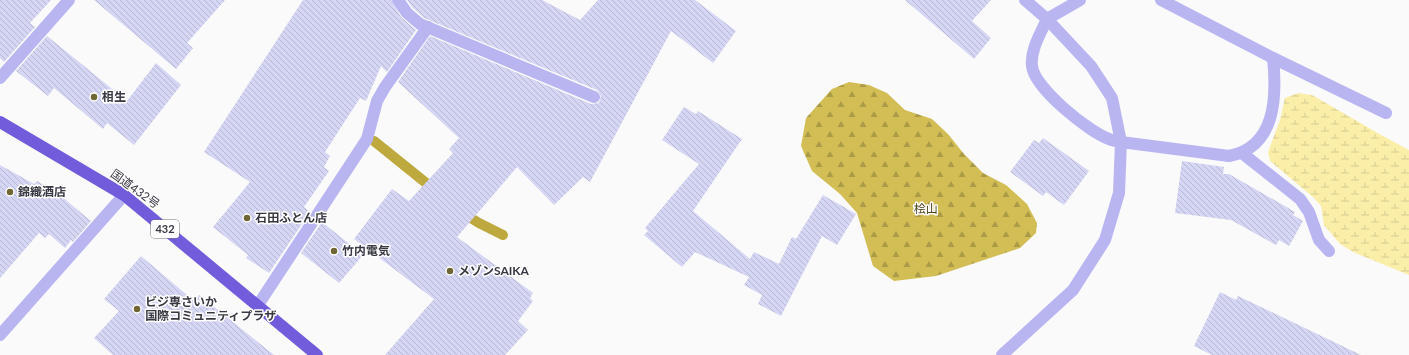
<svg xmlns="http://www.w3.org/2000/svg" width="1409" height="355" viewBox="0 0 1409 355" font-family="Lato,'Noto Sans JP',sans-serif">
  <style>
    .forest { fill: url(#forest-firs) }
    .wetland { fill: url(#wetland-marsh) }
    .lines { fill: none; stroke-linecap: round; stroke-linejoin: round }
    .stream { stroke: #bda93d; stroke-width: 10 }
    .building { fill: url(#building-back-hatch) }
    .minor { stroke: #b8b5f1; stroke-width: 12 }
    .highway { stroke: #725cdc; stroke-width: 12 }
    .poi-dot { fill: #706633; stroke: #fff; stroke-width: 1.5 }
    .labels { text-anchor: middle; stroke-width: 3; stroke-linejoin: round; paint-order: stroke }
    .shield { fill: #fff; stroke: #74747c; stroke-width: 1 }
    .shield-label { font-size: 11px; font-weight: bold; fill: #383844 }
    .poi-label { font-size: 12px; font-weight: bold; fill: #383844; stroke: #fff; text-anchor: start }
    .street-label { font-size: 12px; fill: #383844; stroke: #fff }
    .park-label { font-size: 12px; fill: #4d4519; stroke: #fff }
  </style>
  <defs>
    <pattern id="forest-firs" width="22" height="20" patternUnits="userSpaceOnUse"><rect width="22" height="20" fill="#d2be54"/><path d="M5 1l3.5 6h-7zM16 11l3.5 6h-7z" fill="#ab9b47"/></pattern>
    <pattern id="wetland-marsh" width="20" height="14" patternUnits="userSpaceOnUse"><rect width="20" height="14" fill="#fbeea9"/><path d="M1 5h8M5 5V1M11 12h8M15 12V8" fill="none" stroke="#d8cd93"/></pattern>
    <pattern id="building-back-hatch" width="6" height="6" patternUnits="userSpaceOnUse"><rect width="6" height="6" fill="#d5d5f4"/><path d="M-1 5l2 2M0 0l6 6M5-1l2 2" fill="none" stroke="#b8b8d2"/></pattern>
  </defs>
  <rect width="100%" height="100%" fill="#fafafa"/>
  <polygon class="forest" points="849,82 869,85 887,93 905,110 932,119 948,134 964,154 983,173 1006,185 1027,204 1037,223 1036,233 1020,248 936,276 894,281 873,266 857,213 840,194 812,171 801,146 806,118 832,89"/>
  <polygon class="wetland" points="1298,93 1312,95 1383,136 1409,150 1409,275 1353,252 1340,244 1324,225 1321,206 1313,197 1270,161 1268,152 1280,120 1285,98"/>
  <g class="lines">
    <g class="stream">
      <polyline points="374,141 436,191"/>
      <polyline points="461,212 479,223 503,235"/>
    </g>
  </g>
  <g class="building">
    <polygon points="0,0 51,0 30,23 35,27 4,62 0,58"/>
    <polygon points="94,0 225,0 187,43 193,48 176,69"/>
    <polygon points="303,0 391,0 401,17 416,30 387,72 381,66 366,101 360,98 325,152 330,156 324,167 329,171 304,207 310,212 269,273 246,258 248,255 213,227 250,182 204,152"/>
    <polygon points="407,0 542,0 580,20 598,0 695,0 736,31 713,63 671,31 590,182 583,177 554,205 517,167 457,237 533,293 530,298 533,301 518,321 528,330 505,355 385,355 434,299 354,239 392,189 409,201 453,153 449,149 459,138 398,82 430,36 591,104 599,103 601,96 597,90 424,18 413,8"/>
    <polygon points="905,0 991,0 972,21 991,38 974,59"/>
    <polygon points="47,36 127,101 156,63 181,85 134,145 107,123 103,129 54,88 48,96 16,71"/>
    <polygon points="684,107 696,114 698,111 742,139 693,211 750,259 754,252 779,264 792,237 796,239 823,195 856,214 837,245 822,236 781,316 758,304 762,295 744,285 749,277 695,252 682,267 644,235 648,231 645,228 699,164 662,140"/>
    <polygon points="1043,138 1089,171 1064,205 1046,192 1043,196 1010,172 1034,140 1039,143"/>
    <polygon points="1182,161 1224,167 1223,174 1229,174 1295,212 1293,215 1303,221 1289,246 1279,240 1276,245 1231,220 1175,213"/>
    <polygon points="0,165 34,184 37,181 56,192 91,221 73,242 71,240 65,248 49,234 45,238 39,233 0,278"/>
    <polygon points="322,222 363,255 339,283 301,253"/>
    <polygon points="141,256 194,301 199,295 274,355 113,355 94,338 119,311 104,299"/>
    <polygon points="1220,292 1236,300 1238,296 1361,355 1212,355 1194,346"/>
  </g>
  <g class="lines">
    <g class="minor">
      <polyline points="398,0 407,13 420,24 594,97"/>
      <polyline points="1025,0 1047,19 1080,0"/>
      <polyline points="1161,0 1273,58 1386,113"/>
      <polyline points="0,78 69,0"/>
      <polyline points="1242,153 1300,199 1309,212 1319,240 1329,251"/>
      <polyline points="258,305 367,139 377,101 385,87 428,27"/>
      <polyline points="0,335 124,195"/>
      <path d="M1002 355 1073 290 1105 240 1119 193 1121 142 1112 98 1091 66 1047 19C1041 33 1030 50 1032 66 1034 88 1089 132 1109 139 1112 141 1117 141 1121 142L1229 156C1276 147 1277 97 1273 58"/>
    </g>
    <polyline class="highway" points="0,122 124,195 317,355"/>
  </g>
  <g class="poi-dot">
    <circle cx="94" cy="97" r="4"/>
    <circle cx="10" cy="192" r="4"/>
    <circle cx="247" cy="218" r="4"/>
    <circle cx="334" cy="251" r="4"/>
    <circle cx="450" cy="271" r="4"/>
    <circle cx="137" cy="309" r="4"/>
  </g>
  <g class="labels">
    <rect class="shield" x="151" y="220" width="28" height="18" rx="3"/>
    <g class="shield-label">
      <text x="165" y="233">432</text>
    </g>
    <g class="poi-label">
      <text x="102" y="101">相生</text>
      <text x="18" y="196">錦織酒店</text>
      <text x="255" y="222">石田ふとん店</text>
      <text x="342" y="255">竹内電気</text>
      <text x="458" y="275">メゾンSAIKA</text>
      <text x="145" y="306">ビジ専さいか<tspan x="145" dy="14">国際コミュニティプラザ</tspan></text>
    </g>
    <g class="street-label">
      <text transform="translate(135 189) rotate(36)" y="4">国道432号</text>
    </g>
    <g class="park-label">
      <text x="926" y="213">桧山</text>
    </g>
  </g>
</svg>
